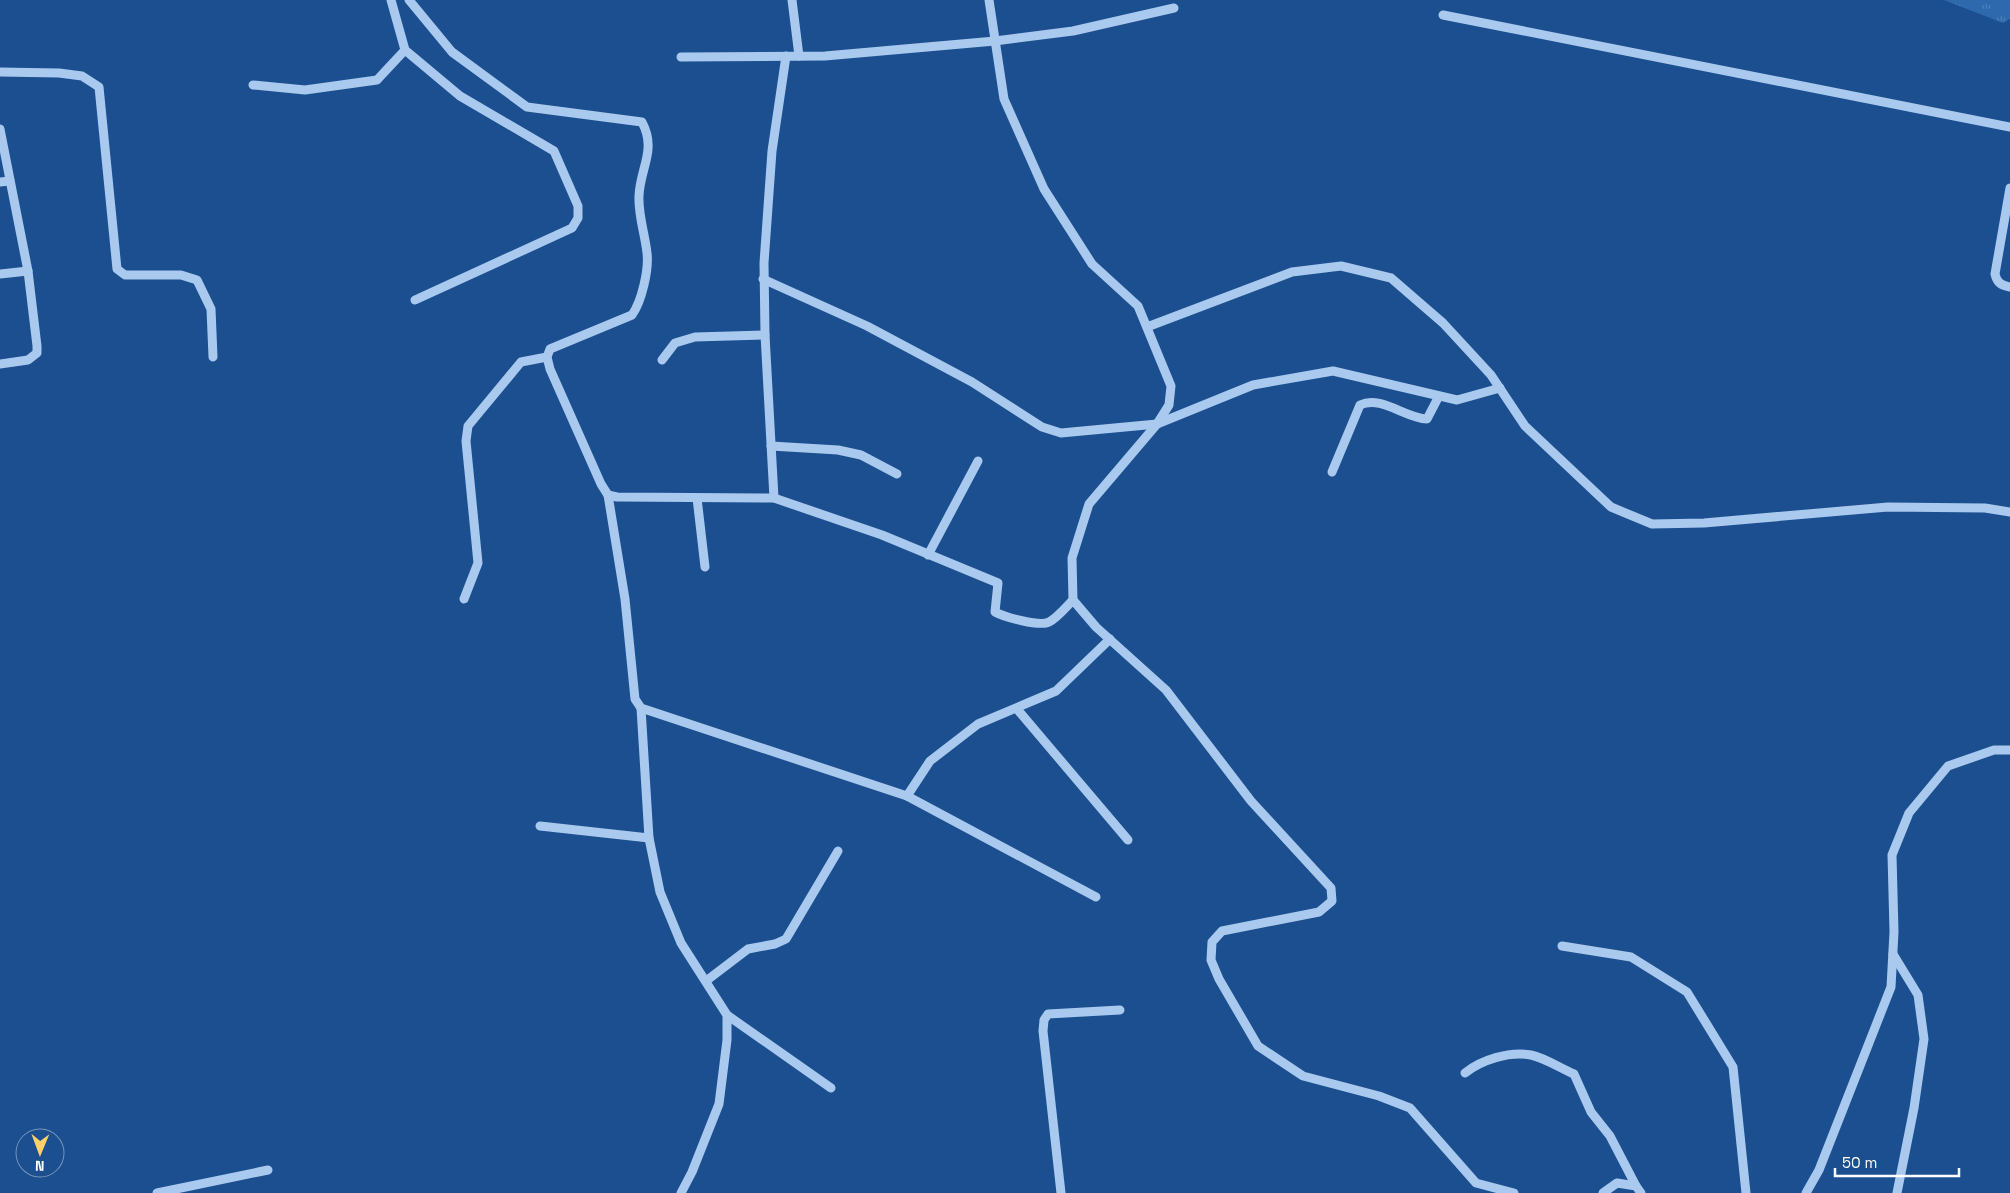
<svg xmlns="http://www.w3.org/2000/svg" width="2010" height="1193" viewBox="0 0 2010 1193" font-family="'Space Grotesk',sans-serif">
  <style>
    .grass { fill: url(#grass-tufts) }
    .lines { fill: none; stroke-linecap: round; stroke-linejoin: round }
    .minor { stroke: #a9c9ee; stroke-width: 9 }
  </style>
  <defs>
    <pattern id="grass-tufts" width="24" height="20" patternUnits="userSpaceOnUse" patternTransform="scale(1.25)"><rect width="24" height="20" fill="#2e69ad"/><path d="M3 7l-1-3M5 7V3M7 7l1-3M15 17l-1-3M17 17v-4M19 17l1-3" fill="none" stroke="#4d80b9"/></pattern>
  </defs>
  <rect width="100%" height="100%" fill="#1b4f8f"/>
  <polygon class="grass" points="1944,0 2010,0 2010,19 2003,23"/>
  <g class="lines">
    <g class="minor">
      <polyline points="391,0 405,50 460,96 554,151 578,206 578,218 572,228 415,300"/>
      <path d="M409 0 452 52 527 107 642 122C657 150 640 168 639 196 638 215 645 234 647 253 649 269 642 301 632 315L550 349 547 357 550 369 601 484 608 495 617 497 774 498 882 535 998 583 995 612C1004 617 1040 627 1049 622 1057 618 1066 607 1073 600"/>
      <polyline points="792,0 799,56"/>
      <polyline points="989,0 1004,99 1044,189 1092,264 1138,306 1171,386 1169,405 1157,424 1089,504 1072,558 1073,600 1096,627 1166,690 1251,801 1331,888 1332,901 1319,912 1222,931 1212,942 1211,960 1219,979 1258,1046 1303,1076 1379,1096 1410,1108 1476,1183 1514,1193"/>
      <polyline points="1443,15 2010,127"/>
      <polyline points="681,57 825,56 995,41 1073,31 1174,8"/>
      <polyline points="0,72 59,73 82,76 99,87 117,269 125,275 181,275 197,280 211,309 213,357"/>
      <polyline points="253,85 305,90 377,80 405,50"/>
      <polyline points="0,129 28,271 37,346 37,353 28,360 0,364"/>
      <polyline points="0,182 10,181"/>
      <path d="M2010 188 1995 274C1997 283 2001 285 2010 287"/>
      <polyline points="0,274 28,271"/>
      <polyline points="763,279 867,326 972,382 1042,427 1061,433 1157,424 1253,385 1333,371 1457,400 1500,388"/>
      <polyline points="1147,327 1292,272 1341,266 1391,278 1443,323 1491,375 1525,426 1611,507 1652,524 1704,523 1888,507 1985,508 2010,512"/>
      <polyline points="662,360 675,343 695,337 765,335"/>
      <polyline points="771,446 838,450 861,455 897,474"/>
      <path d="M1332 472 1360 405C1381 395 1405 418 1427 419L1439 396"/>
      <polyline points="608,495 625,599 635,699 641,708 907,796"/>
      <polyline points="697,498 705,567"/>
      <polyline points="774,498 765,335 764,263 772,151 786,56"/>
      <polyline points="928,555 978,461"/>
      <polyline points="464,599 478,563 466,441 468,426 521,362 547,357"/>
      <polyline points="641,708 649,838 660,892 681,943 727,1015 727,1040 719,1104 692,1172 681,1193"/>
      <polyline points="1017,709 1128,840"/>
      <polyline points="540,826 649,838"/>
      <polyline points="1096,897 907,796 930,761 978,724 1056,691 1110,639"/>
      <polyline points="1562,946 1631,957 1687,992 1733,1067 1746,1193"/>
      <polyline points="1893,954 1918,995 1924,1039 1914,1108 1897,1193"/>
      <polyline points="706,981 748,949 775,944 786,939 838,851"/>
      <polyline points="727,1015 831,1088"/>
      <path d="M1465 1073C1481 1060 1509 1051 1531 1055 1545 1058 1560 1068 1574 1074L1591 1112 1610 1136 1636 1186"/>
      <polyline points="157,1193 268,1170"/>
      <polyline points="1061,1193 1043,1031 1044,1020 1048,1014 1120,1010"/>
      <polyline points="1603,1193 1617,1183 1636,1186 1641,1193"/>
      <polyline points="1806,1193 1819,1170 1891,987 1894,932 1892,855 1909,813 1948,766 1994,750 2010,750"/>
    </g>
  </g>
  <g transform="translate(40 1153) rotate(181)"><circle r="24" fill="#1b4f8f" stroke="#7695bc"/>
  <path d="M0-4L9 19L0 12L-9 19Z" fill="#ffd166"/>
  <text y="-8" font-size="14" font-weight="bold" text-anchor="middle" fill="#ffffff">N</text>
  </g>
  <path d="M1835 1168v8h124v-8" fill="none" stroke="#ffffff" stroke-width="2.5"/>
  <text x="1842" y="1168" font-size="15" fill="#ffffff" stroke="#1b4f8f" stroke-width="4" paint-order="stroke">50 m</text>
</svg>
